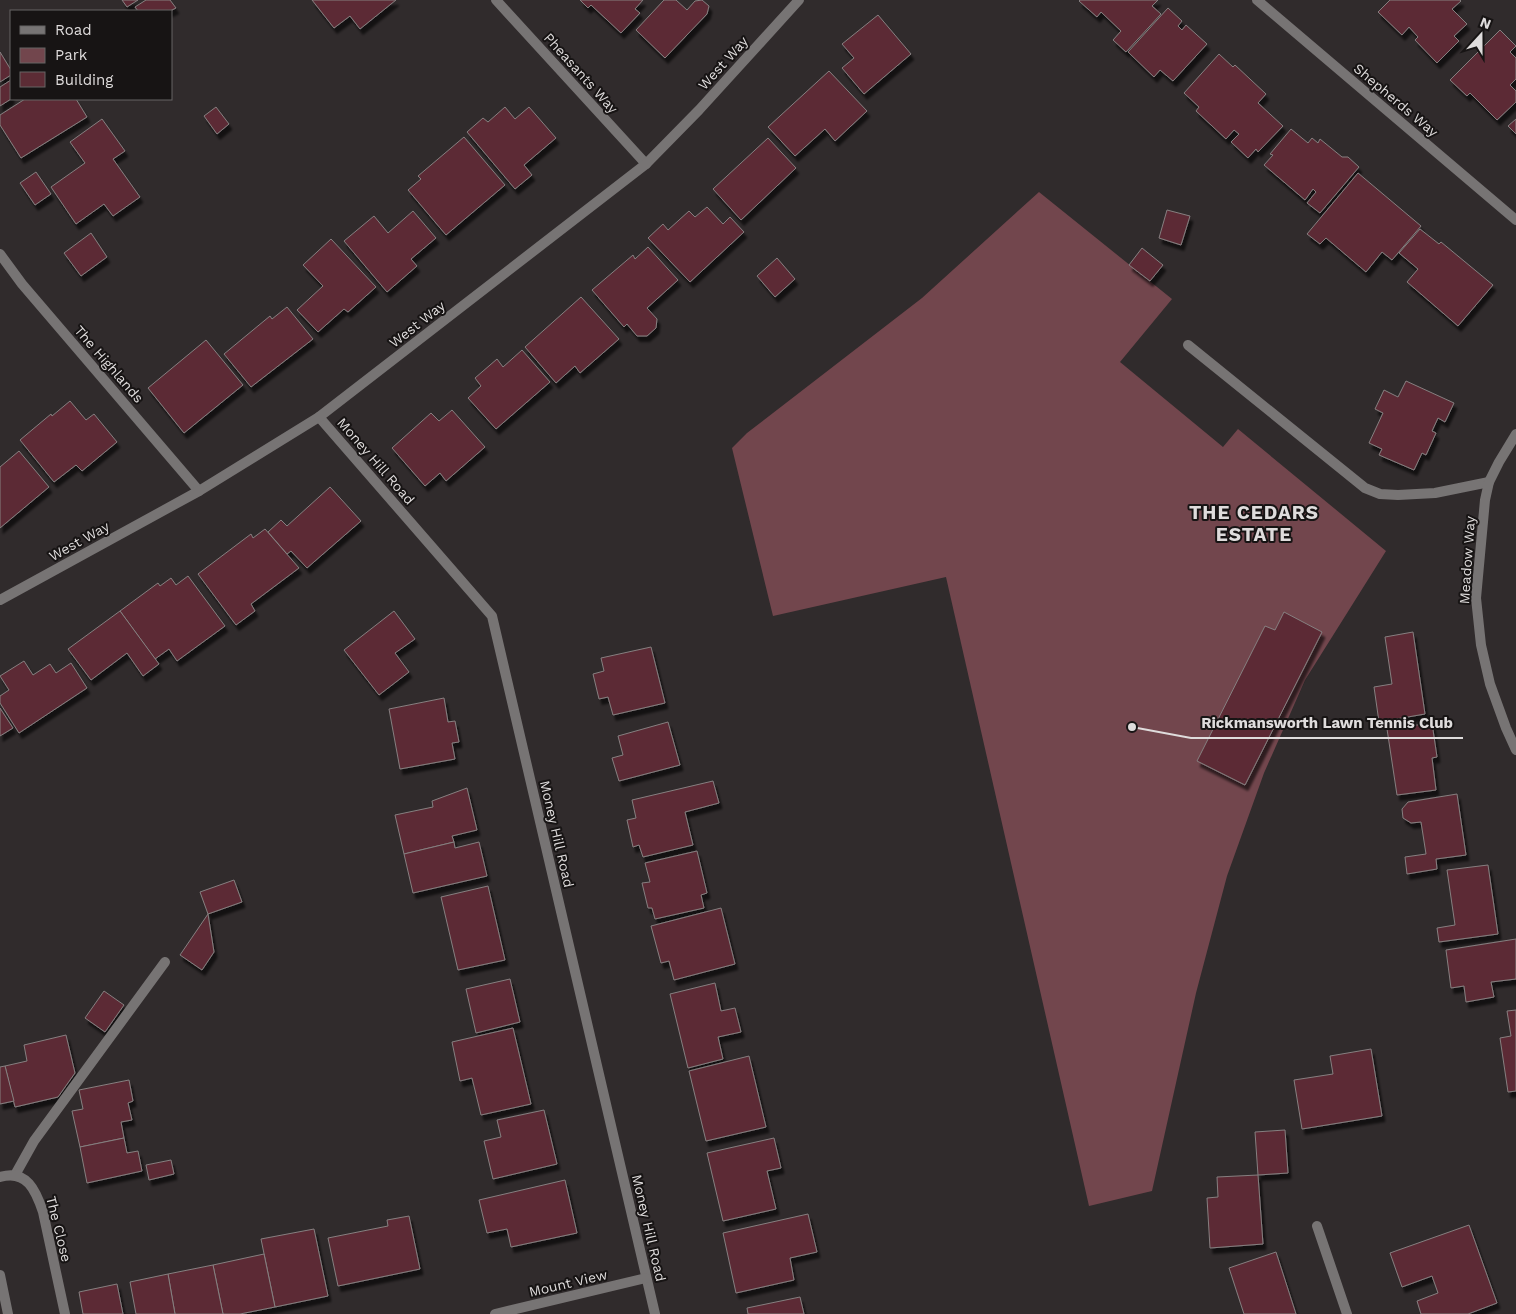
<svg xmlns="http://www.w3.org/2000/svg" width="1516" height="1314" viewBox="0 0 1516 1314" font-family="'Work Sans',sans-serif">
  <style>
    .green { fill: #72464d }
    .building { fill: #5c2c35; stroke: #867f80; filter: url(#shadow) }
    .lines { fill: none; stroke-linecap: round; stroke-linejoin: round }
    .lane { stroke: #777474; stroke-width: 10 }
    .street { stroke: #777474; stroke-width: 10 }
    .labels { text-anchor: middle; stroke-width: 4; stroke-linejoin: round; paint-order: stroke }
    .street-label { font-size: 14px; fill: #dfdcdc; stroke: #171414 }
    .district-label { font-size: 19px; font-weight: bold; letter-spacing: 1px; fill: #dfdcdc; stroke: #171414 }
    .leader { fill: none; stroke: #dfdcdc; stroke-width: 2 }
    .callout-dot { fill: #dfdcdc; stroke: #171414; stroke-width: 2 }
    .callout-label { font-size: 15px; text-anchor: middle; font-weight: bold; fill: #dfdcdc; stroke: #171414; stroke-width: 4; stroke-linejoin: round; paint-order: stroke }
  </style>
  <defs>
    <filter id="shadow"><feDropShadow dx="3" dy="5.5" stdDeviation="1" flood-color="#0009"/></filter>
  </defs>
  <rect width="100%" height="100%" fill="#302b2c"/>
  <polygon class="green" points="1039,192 1172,299 1120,362 1223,447 1238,429 1386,551 1305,680 1264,773 1227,876 1196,993 1152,1191 1089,1206 946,577 773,616 732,448 747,433 922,298"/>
  <g class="building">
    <polygon points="122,0 138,0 127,7"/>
    <polygon points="146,0 170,0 176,8 170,11 138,11 135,7"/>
    <polygon points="312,0 396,0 360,29 350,16 334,28"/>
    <polygon points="580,0 643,0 635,9 640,13 621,33 591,5 588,8"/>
    <polygon points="664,0 676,0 687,10 695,1 702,0 709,6 707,14 665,58 636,30"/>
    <polygon points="1080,0 1158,0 1152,6 1161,14 1126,52 1113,40 1121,31 1101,12 1097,17 1079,1"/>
    <polygon points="1390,0 1460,0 1461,1 1452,9 1467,24 1454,36 1459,41 1437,63 1415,40 1418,37 1409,27 1402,35 1378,12"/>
    <polygon points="1168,8 1182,21 1178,26 1182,30 1186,25 1207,44 1173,81 1160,70 1154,77 1128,52"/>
    <polygon points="878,15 911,54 864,94 842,68 854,58 842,44"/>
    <polygon points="1500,30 1516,46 1510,52 1516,58 1516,79 1510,85 1516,91 1516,102 1497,120 1470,93 1467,96 1450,80"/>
    <polygon points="0,52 11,70 11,75 0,82"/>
    <polygon points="1219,54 1233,67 1235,65 1266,94 1258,103 1283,126 1258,152 1256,149 1248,158 1231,142 1239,134 1234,130 1226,139 1196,111 1199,107 1184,93"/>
    <polygon points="829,71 867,111 835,141 825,129 795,156 768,127"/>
    <polygon points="11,80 11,99 0,106 0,87"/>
    <polygon points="25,99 76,99 87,117 21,158 0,125 0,115"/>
    <polygon points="216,107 229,124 217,134 204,116"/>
    <polygon points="505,107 515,119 529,107 556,138 524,165 532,175 515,189 467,132 483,118 488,122"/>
    <polygon points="102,119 125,151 113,159 140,197 113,216 104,204 76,224 51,187 85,163 70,142"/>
    <polygon points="1516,119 1516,134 1508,126"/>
    <polygon points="1291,129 1308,143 1312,138 1318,143 1320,139 1342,157 1348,157 1359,167 1320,213 1307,203 1316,192 1313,189 1305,200 1264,165 1273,155 1270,154"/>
    <polygon points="464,137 505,185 446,235 408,190 421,179 418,176"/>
    <polygon points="768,138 796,168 741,220 713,189"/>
    <polygon points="36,172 51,194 35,205 20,183"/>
    <polygon points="1358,173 1421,226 1392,260 1382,252 1366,272 1326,238 1320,244 1307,234"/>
    <polygon points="707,207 723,224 730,217 744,232 690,282 648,238 663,224 668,230 689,211 695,217"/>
    <polygon points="1167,210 1190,216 1181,245 1159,238"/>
    <polygon points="413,211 436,238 411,259 417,266 387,292 344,241 374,216 388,233"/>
    <polygon points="1420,229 1439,244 1441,242 1493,285 1458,326 1407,282 1418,269 1399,253"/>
    <polygon points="91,233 107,257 81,276 64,253"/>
    <polygon points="331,239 376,287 348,312 344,309 318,332 297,310 323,286 303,265"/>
    <polygon points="648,247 678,280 647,308 657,319 656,328 647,336 637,336 627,324 624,327 592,290 633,255 635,259"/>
    <polygon points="1142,248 1163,265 1150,281 1129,265"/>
    <polygon points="777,258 795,279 775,297 757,276"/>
    <polygon points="581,297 619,339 580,373 575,366 556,383 525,347"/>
    <polygon points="287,307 313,339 251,387 224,354 270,316 272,319"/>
    <polygon points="206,340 243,385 184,433 148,388"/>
    <polygon points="522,350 550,382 496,429 468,398 481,386 475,378 497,359 503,367"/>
    <polygon points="1406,381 1454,403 1445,422 1438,418 1432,431 1436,433 1426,455 1422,453 1414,470 1379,455 1382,449 1369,443 1383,413 1375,409 1384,390 1398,397"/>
    <polygon points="70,401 86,420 94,414 117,442 82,471 76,465 54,482 20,440 51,414 52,416"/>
    <polygon points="452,410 485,447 446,481 440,473 425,486 392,448 431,413 439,421"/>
    <polygon points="19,451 49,487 0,528 0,467"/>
    <polygon points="330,487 361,521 307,568 291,551 287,554 268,532 281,520 287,526"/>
    <polygon points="265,529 299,568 251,604 255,611 236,625 198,574 251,534 253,538"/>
    <polygon points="188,576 225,626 177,661 169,649 155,659 120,611 158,583 160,586 171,578 176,585"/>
    <polygon points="120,611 159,664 143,676 127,653 91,680 68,649"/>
    <polygon points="394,611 415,639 395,653 409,672 379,695 344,650"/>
    <polygon points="1284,612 1322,632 1245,785 1197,761 1265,626 1275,630"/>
    <polygon points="1413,632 1425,714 1379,722 1374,687 1392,684 1385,637"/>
    <polygon points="651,647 665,703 613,715 608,697 599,699 593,674 604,671 601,658"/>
    <polygon points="24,661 33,675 50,664 56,673 71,663 87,688 19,733 0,703 0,696 9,690 0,676"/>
    <polygon points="444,698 448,722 455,721 459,742 452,743 455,759 400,769 389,709"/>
    <polygon points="0,708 13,728 0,736"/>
    <polygon points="668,722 680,765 619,781 612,758 623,755 618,736"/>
    <polygon points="1432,723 1437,757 1432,758 1436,790 1397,795 1387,729"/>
    <polygon points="713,781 719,803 685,812 693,845 643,857 639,845 633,847 627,820 636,818 632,800"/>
    <polygon points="467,788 477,830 452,836 454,842 404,854 395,815 433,807 432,801"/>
    <polygon points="1457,794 1466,855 1436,859 1437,869 1407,874 1405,857 1426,854 1421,822 1411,823 1403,818 1402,809 1408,802"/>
    <polygon points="454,842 455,848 479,842 487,876 413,893 404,854"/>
    <polygon points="697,851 707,893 701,895 704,908 655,919 652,908 648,908 642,883 650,882 645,863"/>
    <polygon points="1488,865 1498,934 1439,942 1437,928 1455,925 1447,870"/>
    <polygon points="234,880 242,902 208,914 200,892"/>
    <polygon points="488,886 505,960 458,970 441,897"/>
    <polygon points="721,908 735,964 674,980 669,961 661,963 651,926"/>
    <polygon points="208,914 214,952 202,970 180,955"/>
    <polygon points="1516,939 1516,979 1491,982 1494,997 1466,1002 1464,986 1451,988 1446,950"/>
    <polygon points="510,979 520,1022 476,1033 466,989"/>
    <polygon points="715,983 721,1011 735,1008 741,1032 718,1037 723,1059 688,1068 670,994"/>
    <polygon points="104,991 124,1005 105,1032 85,1018"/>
    <polygon points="1516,1010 1516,1091 1508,1092 1500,1038 1511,1036 1507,1011"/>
    <polygon points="513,1028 531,1104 481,1115 472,1078 460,1081 452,1042"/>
    <polygon points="66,1035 75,1073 58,1097 15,1107 5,1066 27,1061 24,1045"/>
    <polygon points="1371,1049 1382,1116 1302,1129 1294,1080 1333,1074 1330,1056"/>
    <polygon points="749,1056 766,1127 706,1141 689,1071"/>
    <polygon points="5,1066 14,1101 0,1104 0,1067"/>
    <polygon points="129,1080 133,1101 128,1103 132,1120 121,1122 124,1138 80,1147 72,1111 83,1109 79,1090"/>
    <polygon points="544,1110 557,1164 493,1179 484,1141 501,1137 497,1120"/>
    <polygon points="1285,1130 1288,1173 1258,1175 1255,1132"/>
    <polygon points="124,1138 127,1153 138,1151 142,1171 87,1183 80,1147"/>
    <polygon points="774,1138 781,1168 767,1171 776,1209 723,1221 707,1153"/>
    <polygon points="171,1160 174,1174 149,1180 146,1165"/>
    <polygon points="1258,1175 1263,1244 1210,1248 1207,1198 1218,1197 1217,1177"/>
    <polygon points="565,1180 577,1233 511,1247 507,1229 487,1233 479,1200"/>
    <polygon points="808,1214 817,1252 790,1258 794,1280 736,1293 723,1233"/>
    <polygon points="409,1216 420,1269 338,1286 328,1238 388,1226 387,1220"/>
    <polygon points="1469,1225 1497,1303 1468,1314 1421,1314 1417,1301 1438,1293 1432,1276 1402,1287 1390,1253"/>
    <polygon points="314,1229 328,1296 275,1307 261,1239"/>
    <polygon points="1276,1252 1296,1314 1244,1314 1229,1268"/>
    <polygon points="264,1254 275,1307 240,1314 223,1314 213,1265"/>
    <polygon points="213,1265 223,1314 175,1314 168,1274"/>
    <polygon points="168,1274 175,1314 136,1314 130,1282"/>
    <polygon points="117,1284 123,1314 83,1314 79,1292"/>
    <polygon points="800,1297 804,1314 748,1314 747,1308"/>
  </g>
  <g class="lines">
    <g class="lane">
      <polyline points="1188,345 1365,488 1380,494 1398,495 1435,493 1489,482"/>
      <polyline points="15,1175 34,1141 165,962"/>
    </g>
    <g class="street">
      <polyline points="496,0 646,164"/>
      <polyline points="1257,0 1516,220"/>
      <polyline points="0,254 22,284 199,491"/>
      <polyline points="319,417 492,616 655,1314"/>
      <polyline points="1516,434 1499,462 1489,482 1485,500 1476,598 1481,645 1490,684 1506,728 1516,750"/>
      <polyline points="0,600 199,491 319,417 646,164 699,110 799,0"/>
      <path d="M0 1177C27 1169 36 1191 43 1212L65 1314"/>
      <polyline points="1317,1226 1347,1314"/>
      <polyline points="0,1275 8,1314"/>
      <polyline points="495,1314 646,1278"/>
    </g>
  </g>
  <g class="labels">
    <g class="street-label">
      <text transform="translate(723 63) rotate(-48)" y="5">West Way</text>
      <text transform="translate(581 73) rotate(48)" y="5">Pheasants Way</text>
      <text transform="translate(1396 100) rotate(40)" y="5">Shepherds Way</text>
      <text transform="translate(417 324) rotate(-38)" y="5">West Way</text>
      <text transform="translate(109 364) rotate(49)" y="5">The Highlands</text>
      <text transform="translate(376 461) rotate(49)" y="5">Money Hill Road</text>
      <text transform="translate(79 541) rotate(-29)" y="5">West Way</text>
      <text transform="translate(1467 560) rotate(-86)" y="5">Meadow Way</text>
      <text transform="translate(557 834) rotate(77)" y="5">Money Hill Road</text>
      <text transform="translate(649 1228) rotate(77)" y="5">Money Hill Road</text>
      <text transform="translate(59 1229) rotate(76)" y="5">The Close</text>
      <text transform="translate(568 1283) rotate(-13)" y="5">Mount View</text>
    </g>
    <g class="district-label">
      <text x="1254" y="519">THE CEDARS<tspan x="1254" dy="22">ESTATE</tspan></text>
    </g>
  </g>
  <path class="leader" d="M1132 727L1191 738H1463"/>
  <circle class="callout-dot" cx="1132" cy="727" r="5"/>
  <g class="callout-label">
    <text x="1327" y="728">Rickmansworth Lawn Tennis Club</text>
  </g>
  <rect x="10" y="10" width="162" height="90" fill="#171414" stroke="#676464"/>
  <rect x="20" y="26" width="25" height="8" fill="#777474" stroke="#676464"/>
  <text x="55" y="35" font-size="15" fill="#dfdcdc">Road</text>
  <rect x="20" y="48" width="25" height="15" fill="#72464d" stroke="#676464"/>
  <text x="55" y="60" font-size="15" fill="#dfdcdc">Park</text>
  <rect x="20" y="72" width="25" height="15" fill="#5c2c35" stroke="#676464"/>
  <text x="55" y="85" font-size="15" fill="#dfdcdc">Building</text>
  <g transform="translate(1481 35) rotate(21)" stroke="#171414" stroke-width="4" paint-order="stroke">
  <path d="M0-4L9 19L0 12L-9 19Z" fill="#dfdcdc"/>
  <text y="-8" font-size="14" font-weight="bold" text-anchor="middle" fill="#dfdcdc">N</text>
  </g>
</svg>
